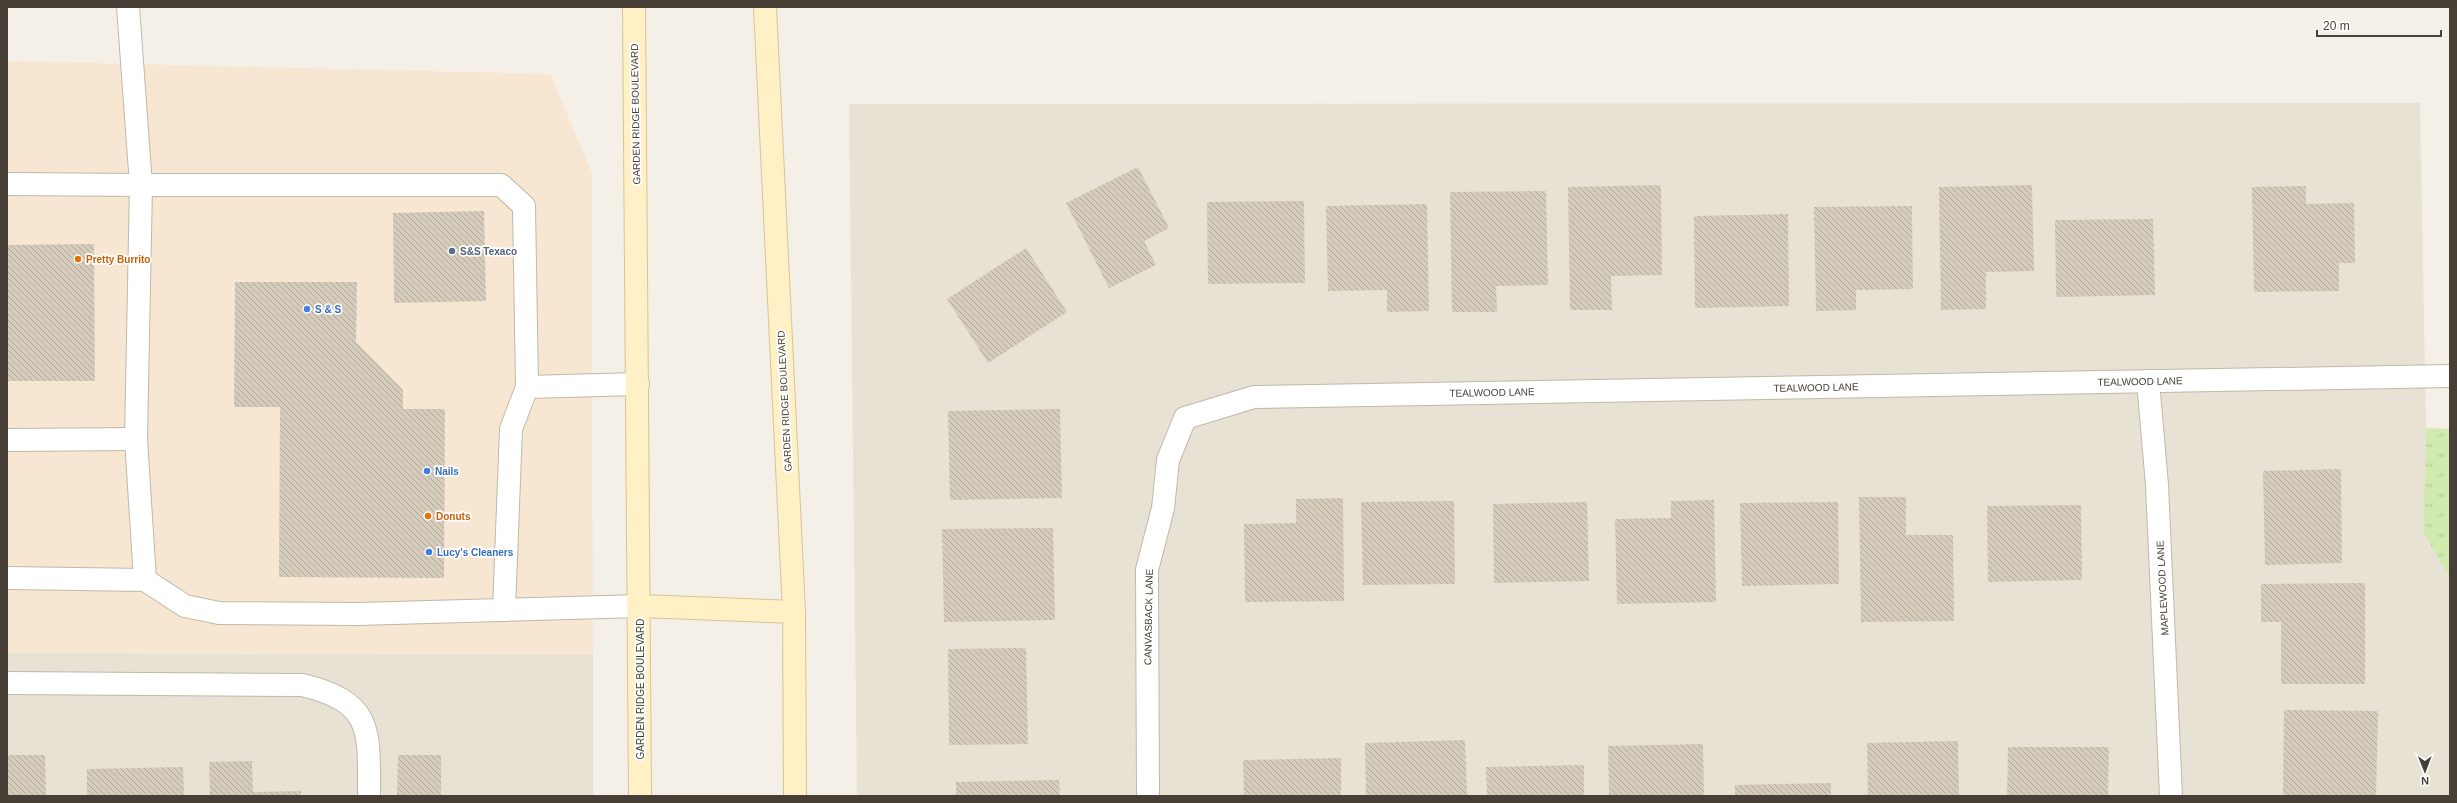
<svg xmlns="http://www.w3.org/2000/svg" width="2457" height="803" viewBox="0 0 2457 803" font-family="Helvetica,sans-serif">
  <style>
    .residential { fill: #e8e2d5 }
    .commercial { fill: #f7e6d2 }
    .park { fill: url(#park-tufts) }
    .building { fill: url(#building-back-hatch) }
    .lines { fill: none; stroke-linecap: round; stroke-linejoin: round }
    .service-casing { stroke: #c0b8a9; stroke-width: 24 }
    .minor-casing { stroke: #c0b8a9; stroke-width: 24 }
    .secondary-casing { stroke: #d6c496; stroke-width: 24 }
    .service { stroke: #fff; stroke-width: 22 }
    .minor { stroke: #fff; stroke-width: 22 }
    .secondary { stroke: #fff0c6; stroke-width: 22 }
    .service-dot { fill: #5c6f8a; stroke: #fff; stroke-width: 1.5 }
    .food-dot { fill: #e8710a; stroke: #fff; stroke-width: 1.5 }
    .shop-dot { fill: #3f7fe0; stroke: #fff; stroke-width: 1.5 }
    .labels { text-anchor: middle; stroke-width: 3.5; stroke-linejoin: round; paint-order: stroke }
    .street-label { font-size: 10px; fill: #484036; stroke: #fff }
    .service-label { font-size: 10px; font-weight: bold; fill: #4e5e75; stroke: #fff; text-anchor: start }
    .food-label { font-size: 10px; font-weight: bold; fill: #c56008; stroke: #fff; text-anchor: start }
    .shop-label { font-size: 10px; font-weight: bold; fill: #366cbe; stroke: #fff; text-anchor: start }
  </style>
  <defs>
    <pattern id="park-tufts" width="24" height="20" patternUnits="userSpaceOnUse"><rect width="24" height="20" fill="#d0eaaf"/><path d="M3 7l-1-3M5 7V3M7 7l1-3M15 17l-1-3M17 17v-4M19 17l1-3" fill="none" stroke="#b4ca97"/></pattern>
    <pattern id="building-back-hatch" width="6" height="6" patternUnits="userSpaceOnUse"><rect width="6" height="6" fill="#d6ccbc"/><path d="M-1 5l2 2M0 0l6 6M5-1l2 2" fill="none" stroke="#b0a79a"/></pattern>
  </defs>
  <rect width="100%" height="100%" fill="#f4f0e7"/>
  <g class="residential">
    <polygon points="2420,103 2426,428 2423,532 2450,578 2450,796 857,796 849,104"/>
    <polygon points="7,653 593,655 593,796 7,796"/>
  </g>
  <polygon class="commercial" points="7,61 550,74 592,173 593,655 7,653"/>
  <polygon class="park" points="2426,428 2450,429 2450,578 2423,532"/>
  <g class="building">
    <polygon points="1138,167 1169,228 1144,241 1156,265 1109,288 1066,203"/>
    <polygon points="1661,185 1662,275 1611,276 1612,310 1570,310 1568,187"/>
    <polygon points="2032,185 2034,271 1986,272 1986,309 1941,310 1939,187"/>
    <polygon points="2306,186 2306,204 2354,203 2355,263 2339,263 2339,291 2254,292 2252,187"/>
    <polygon points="1546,191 1548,285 1496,286 1497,312 1452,312 1450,192"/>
    <polygon points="1304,201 1305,283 1208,284 1207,202"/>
    <polygon points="1427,204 1429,311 1387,312 1387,290 1328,291 1326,206"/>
    <polygon points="1912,206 1913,289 1856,290 1856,310 1816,311 1814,207"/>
    <polygon points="484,211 486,301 394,303 393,213"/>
    <polygon points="1788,214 1789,306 1695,308 1694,216"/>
    <polygon points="2153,219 2155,295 2056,297 2055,220"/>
    <polygon points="94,244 95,381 7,381 7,245"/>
    <polygon points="1026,248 1067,312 988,363 947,299"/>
    <polygon points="235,282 357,282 356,342 403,390 403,409 445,409 444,578 279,577 280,407 234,407"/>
    <polygon points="1060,409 1062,498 950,500 948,411"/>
    <polygon points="2341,469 2342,563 2265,565 2263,471"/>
    <polygon points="1859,497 1906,497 1906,535 1953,535 1954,621 1861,622"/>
    <polygon points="1343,498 1344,601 1245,602 1244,524 1296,523 1296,499"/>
    <polygon points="1714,500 1716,602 1617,604 1615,519 1671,518 1671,501"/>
    <polygon points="1454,501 1455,584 1363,585 1361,502"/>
    <polygon points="1587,502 1589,581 1494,583 1493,504"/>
    <polygon points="1838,502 1839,584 1742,586 1740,503"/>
    <polygon points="2081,505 2082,580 1988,582 1987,506"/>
    <polygon points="1053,528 1055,620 944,622 942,529"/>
    <polygon points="2365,583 2365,684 2281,684 2281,622 2261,622 2261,584"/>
    <polygon points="1026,648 1028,744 949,745 948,649"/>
    <polygon points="2284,710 2378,711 2376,796 2283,796"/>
    <polygon points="1465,740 1467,796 1366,796 1365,743"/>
    <polygon points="1958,741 1959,796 1868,796 1867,743"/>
    <polygon points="1703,744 1704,796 1609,796 1608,746"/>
    <polygon points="2008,747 2109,747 2108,796 2007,796"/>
    <polygon points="7,755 45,755 46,796 7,796"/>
    <polygon points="398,755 441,755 441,796 397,796"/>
    <polygon points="1341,758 1341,796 1244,796 1243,760"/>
    <polygon points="252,761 253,792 301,791 301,796 210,796 209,762"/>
    <polygon points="1584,765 1584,796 1487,796 1486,767"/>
    <polygon points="183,767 184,796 87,796 87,769"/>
    <polygon points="1059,780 1060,796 956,796 956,782"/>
    <polygon points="1831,783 1831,796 1735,796 1735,785"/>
  </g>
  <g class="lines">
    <defs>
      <g id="service">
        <polyline points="128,7 141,185 501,185 524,206 527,387 638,384"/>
        <polyline points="7,184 141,185 136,439 145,580 185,606 219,613 358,614 640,606"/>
        <polyline points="7,440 136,439"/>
        <polyline points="7,578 145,580"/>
        <polyline points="504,610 511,429 527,387"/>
        <path d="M7 683 302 685C374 702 369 731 369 796"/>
      </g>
      <g id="minor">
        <polyline points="2148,381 2157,485 2171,796"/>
        <polyline points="1148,796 1147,570 1163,508 1168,460 1185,418 1254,397 2450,376"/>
      </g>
      <g id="secondary">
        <polyline points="634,7 640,796"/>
        <polyline points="765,7 794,612 795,796"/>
        <polyline points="640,606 794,612"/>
      </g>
    </defs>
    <use href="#service" class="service-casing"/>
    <use href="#minor" class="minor-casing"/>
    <use href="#secondary" class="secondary-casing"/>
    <use href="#service" class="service"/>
    <use href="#minor" class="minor"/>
    <use href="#secondary" class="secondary"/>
  </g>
  <circle class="service-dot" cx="452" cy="251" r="4"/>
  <g class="food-dot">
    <circle cx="78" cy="259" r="4"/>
    <circle cx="428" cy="516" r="4"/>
  </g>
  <g class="shop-dot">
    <circle cx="307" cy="309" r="4"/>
    <circle cx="427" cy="471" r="4"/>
    <circle cx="429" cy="552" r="4"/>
  </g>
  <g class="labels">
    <g class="street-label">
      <text transform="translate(635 114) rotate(-91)" y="4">GARDEN RIDGE BOULEVARD</text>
      <text transform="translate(2140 381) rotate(-1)" y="4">TEALWOOD LANE</text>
      <text transform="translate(1816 387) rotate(-1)" y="4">TEALWOOD LANE</text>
      <text transform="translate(1492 392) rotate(-1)" y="4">TEALWOOD LANE</text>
      <text transform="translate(784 401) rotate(-93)" y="4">GARDEN RIDGE BOULEVARD</text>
      <text transform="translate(2162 588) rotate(-93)" y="4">MAPLEWOOD LANE</text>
      <text transform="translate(1148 617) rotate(-89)" y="4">CANVASBACK LANE</text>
      <text transform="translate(640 689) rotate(-90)" y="4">GARDEN RIDGE BOULEVARD</text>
    </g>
    <g class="service-label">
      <text x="460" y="255">S&amp;S Texaco</text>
    </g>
    <g class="food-label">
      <text x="86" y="263">Pretty Burrito</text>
      <text x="436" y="520">Donuts</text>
    </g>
    <g class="shop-label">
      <text x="315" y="313">S &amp; S</text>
      <text x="435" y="475">Nails</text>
      <text x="437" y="556">Lucy's Cleaners</text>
    </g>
  </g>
  <rect width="2457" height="803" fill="none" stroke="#484036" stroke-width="16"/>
  <g transform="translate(2425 771) rotate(179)" stroke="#ffffff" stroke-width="3" paint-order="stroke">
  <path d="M0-3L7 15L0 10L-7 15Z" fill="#484036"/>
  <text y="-6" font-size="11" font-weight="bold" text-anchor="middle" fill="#484036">N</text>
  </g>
  <path d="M2317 30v6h124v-6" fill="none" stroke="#484036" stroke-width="2"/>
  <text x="2323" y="30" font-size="12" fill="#484036" stroke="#ffffff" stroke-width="3" paint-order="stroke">20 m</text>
</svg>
